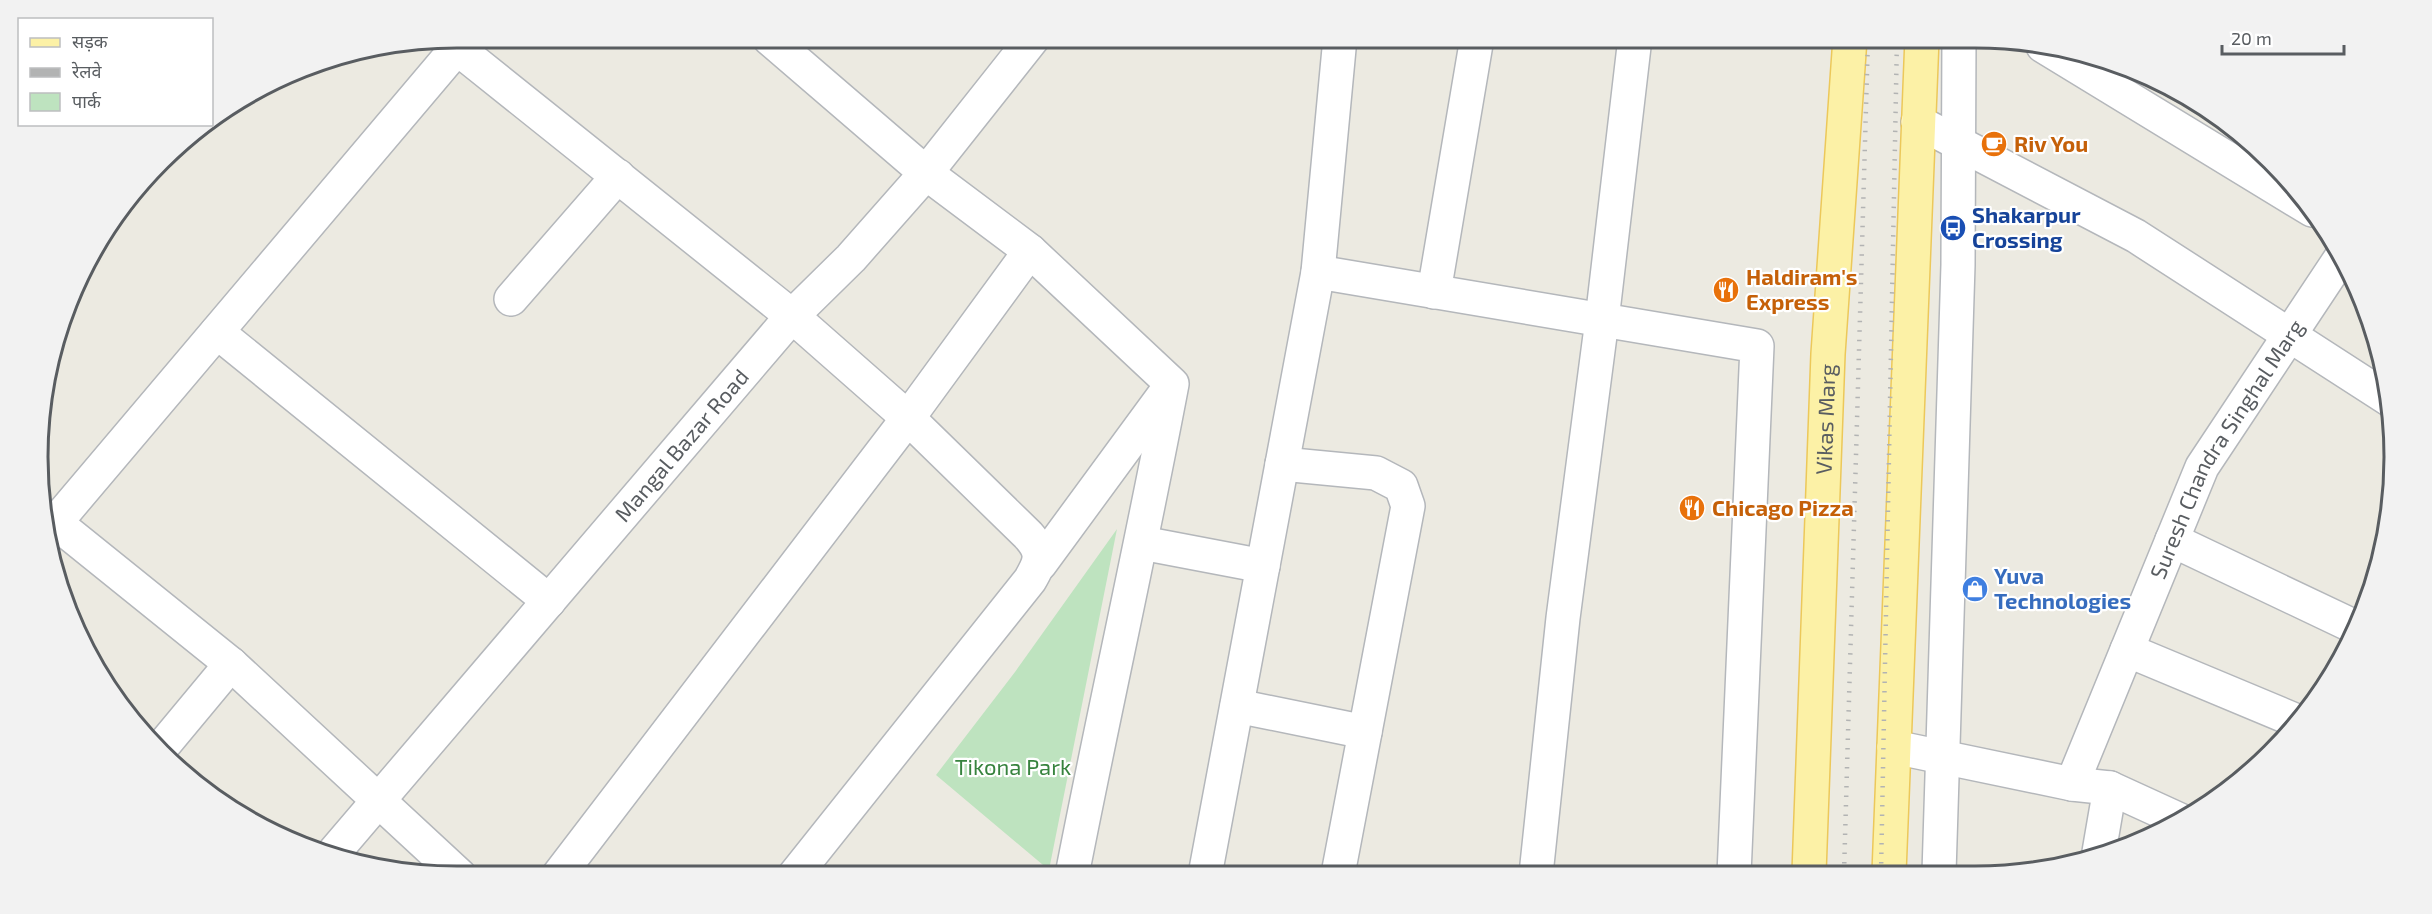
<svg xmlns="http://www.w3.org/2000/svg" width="2432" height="914" viewBox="0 0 2432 914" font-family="'Exo 2','Noto Sans Devanagari',sans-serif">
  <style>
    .green { fill: #bee3bf }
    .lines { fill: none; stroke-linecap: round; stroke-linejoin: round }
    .street-casing { stroke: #b4b7bb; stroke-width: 36 }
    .primary-casing { stroke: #ecc85a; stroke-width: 36 }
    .street { stroke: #fff; stroke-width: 33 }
    .primary { stroke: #fcf1a6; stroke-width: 33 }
    .rail { stroke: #b2b3b3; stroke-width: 4.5; stroke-dasharray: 1.5 8; stroke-linecap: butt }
    .labels { text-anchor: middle; stroke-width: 4.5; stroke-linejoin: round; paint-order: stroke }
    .food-label { font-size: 22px; font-weight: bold; fill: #c56008; stroke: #fff; text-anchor: start }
    .transit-label { font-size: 22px; font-weight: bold; fill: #164399; stroke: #fff; text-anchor: start }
    .street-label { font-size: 22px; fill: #595d61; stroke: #fff }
    .shop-label { font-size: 22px; font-weight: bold; fill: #366cbe; stroke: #fff; text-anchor: start }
    .park-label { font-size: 22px; fill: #37833e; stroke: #fff }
    .rim { fill: none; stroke: #595d61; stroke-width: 3 }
  </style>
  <rect width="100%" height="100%" fill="#eceae1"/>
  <polygon class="green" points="1117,529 1049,870 936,775 1015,672"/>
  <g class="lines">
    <defs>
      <g id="street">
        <path d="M769 38 926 173 1030 251 1172 384C1141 548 1104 711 1072 875"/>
        <polyline points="2043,46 2312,210"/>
        <polyline points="1918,122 2136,236 2390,400"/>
        <polyline points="1318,272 1757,346 1734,874"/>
        <polyline points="1434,292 1477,38"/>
        <polyline points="511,299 618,176"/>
        <polyline points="217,332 549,601"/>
        <polyline points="1282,464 1376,473 1401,486 1408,506 1338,874"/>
        <polyline points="56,523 231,664 460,876"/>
        <polyline points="45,535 457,48 792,316 908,418 1030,251"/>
        <polyline points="2172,540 2353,626"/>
        <polyline points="1142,543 1263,566"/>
        <polyline points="1040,564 1167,391"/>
        <polyline points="2127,650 2297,721"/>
        <polyline points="1237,706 1365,732"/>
        <polyline points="162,747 231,664"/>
        <polyline points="1894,747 2072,784 2110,788 2180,820"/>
        <path id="s1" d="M2072 784 2202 467 2342 256"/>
        <polyline points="2099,852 2110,788"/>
        <path id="s2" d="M331 856 792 316 851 258 926 173 1033 38"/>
        <polyline points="1939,873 1958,265 1959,38"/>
        <polyline points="1536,874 1563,618 1602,320 1635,38"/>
        <polyline points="1205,875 1318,272 1340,38"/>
        <path d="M558 876 908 418 1028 535C1044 553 1041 561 1030 580L794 876"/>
      </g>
      <g id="primary">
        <path id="s3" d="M1809 873 1828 354 1850 38"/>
        <polyline points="1889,873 1922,38"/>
      </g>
    </defs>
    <use href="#street" class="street-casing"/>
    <use href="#primary" class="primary-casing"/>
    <use href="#street" class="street"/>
    <use href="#primary" class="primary"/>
    <g class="rail">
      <polyline points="1844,873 1868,38"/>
      <polyline points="1881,873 1897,38"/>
    </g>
  </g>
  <defs>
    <symbol id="cafe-disc" viewBox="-11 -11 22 22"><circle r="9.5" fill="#e8710a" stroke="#fff"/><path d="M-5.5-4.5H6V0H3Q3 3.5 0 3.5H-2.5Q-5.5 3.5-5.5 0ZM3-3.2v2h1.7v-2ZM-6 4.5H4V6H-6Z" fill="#fff"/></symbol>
    <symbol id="bus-disc" viewBox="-11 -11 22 22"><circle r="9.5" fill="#1a4fb4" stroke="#fff"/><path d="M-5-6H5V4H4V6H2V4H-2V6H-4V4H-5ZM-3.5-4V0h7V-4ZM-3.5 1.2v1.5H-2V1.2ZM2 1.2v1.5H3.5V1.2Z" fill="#fff"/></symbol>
    <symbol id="restaurant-disc" viewBox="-11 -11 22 22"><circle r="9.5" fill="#e8710a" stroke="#fff"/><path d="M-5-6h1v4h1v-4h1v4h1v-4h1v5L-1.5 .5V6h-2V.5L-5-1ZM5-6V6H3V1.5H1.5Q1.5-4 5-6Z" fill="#fff"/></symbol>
    <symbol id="shop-disc" viewBox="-11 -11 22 22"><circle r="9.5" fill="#3f7fe0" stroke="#fff"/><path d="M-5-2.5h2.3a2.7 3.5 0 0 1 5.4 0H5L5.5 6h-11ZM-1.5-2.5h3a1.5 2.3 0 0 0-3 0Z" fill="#fff"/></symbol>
  </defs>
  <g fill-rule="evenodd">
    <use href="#cafe-disc" x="1979" y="129" width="30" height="30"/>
    <use href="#bus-disc" x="1938" y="213" width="30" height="30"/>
    <use href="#restaurant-disc" x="1711" y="275" width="30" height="30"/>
    <use href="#restaurant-disc" x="1677" y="493" width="30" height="30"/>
    <use href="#shop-disc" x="1960" y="574" width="30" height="30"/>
  </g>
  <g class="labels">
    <g class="food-label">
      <text x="2014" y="152">Riv You</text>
      <text x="1746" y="285">Haldiram's<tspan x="1746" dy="25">Express</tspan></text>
      <text x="1712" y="516">Chicago Pizza</text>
    </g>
    <g class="transit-label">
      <text x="1972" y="223">Shakarpur<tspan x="1972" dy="25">Crossing</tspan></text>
    </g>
    <g class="street-label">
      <text dy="8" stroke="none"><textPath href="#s3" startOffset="454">Vikas Marg</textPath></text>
      <text dy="8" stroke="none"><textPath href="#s2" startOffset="540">Mangal Bazar Road</textPath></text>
      <text dy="8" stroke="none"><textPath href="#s1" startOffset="370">Suresh Chandra Singhal Marg</textPath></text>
    </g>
    <g class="shop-label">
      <text x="1994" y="584">Yuva<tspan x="1994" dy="25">Technologies</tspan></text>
    </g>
    <g class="park-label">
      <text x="1013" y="775">Tikona Park</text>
    </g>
  </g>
  <path d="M0 0H2432V914H0ZM457 48H1975A409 409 0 0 1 2384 457V457A409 409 0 0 1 1975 866H457A409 409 0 0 1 48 457V457A409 409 0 0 1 457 48Z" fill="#f2f2f2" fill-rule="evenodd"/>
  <path class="rim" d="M457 48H1975A409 409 0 0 1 2384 457V457A409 409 0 0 1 1975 866H457A409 409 0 0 1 48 457V457A409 409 0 0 1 457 48Z"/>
  <rect x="18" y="18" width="195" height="108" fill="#ffffff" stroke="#bdbec0" stroke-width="1.5"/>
  <rect x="30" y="38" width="30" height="9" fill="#fcf1a6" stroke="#bdbec0" stroke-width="1.5"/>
  <text x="72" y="48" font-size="18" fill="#595d61">सड़क</text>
  <rect x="30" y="68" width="30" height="9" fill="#b2b3b3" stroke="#bdbec0" stroke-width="1.5"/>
  <text x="72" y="78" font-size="18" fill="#595d61">रेलवे</text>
  <rect x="30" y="93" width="30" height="18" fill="#bee3bf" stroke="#bdbec0" stroke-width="1.5"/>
  <text x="72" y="108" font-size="18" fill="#595d61">पार्क</text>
  <path d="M2222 45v9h122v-9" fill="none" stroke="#595d61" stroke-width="3"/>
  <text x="2231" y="45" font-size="18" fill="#595d61" stroke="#ffffff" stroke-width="4.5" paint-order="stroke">20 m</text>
</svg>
